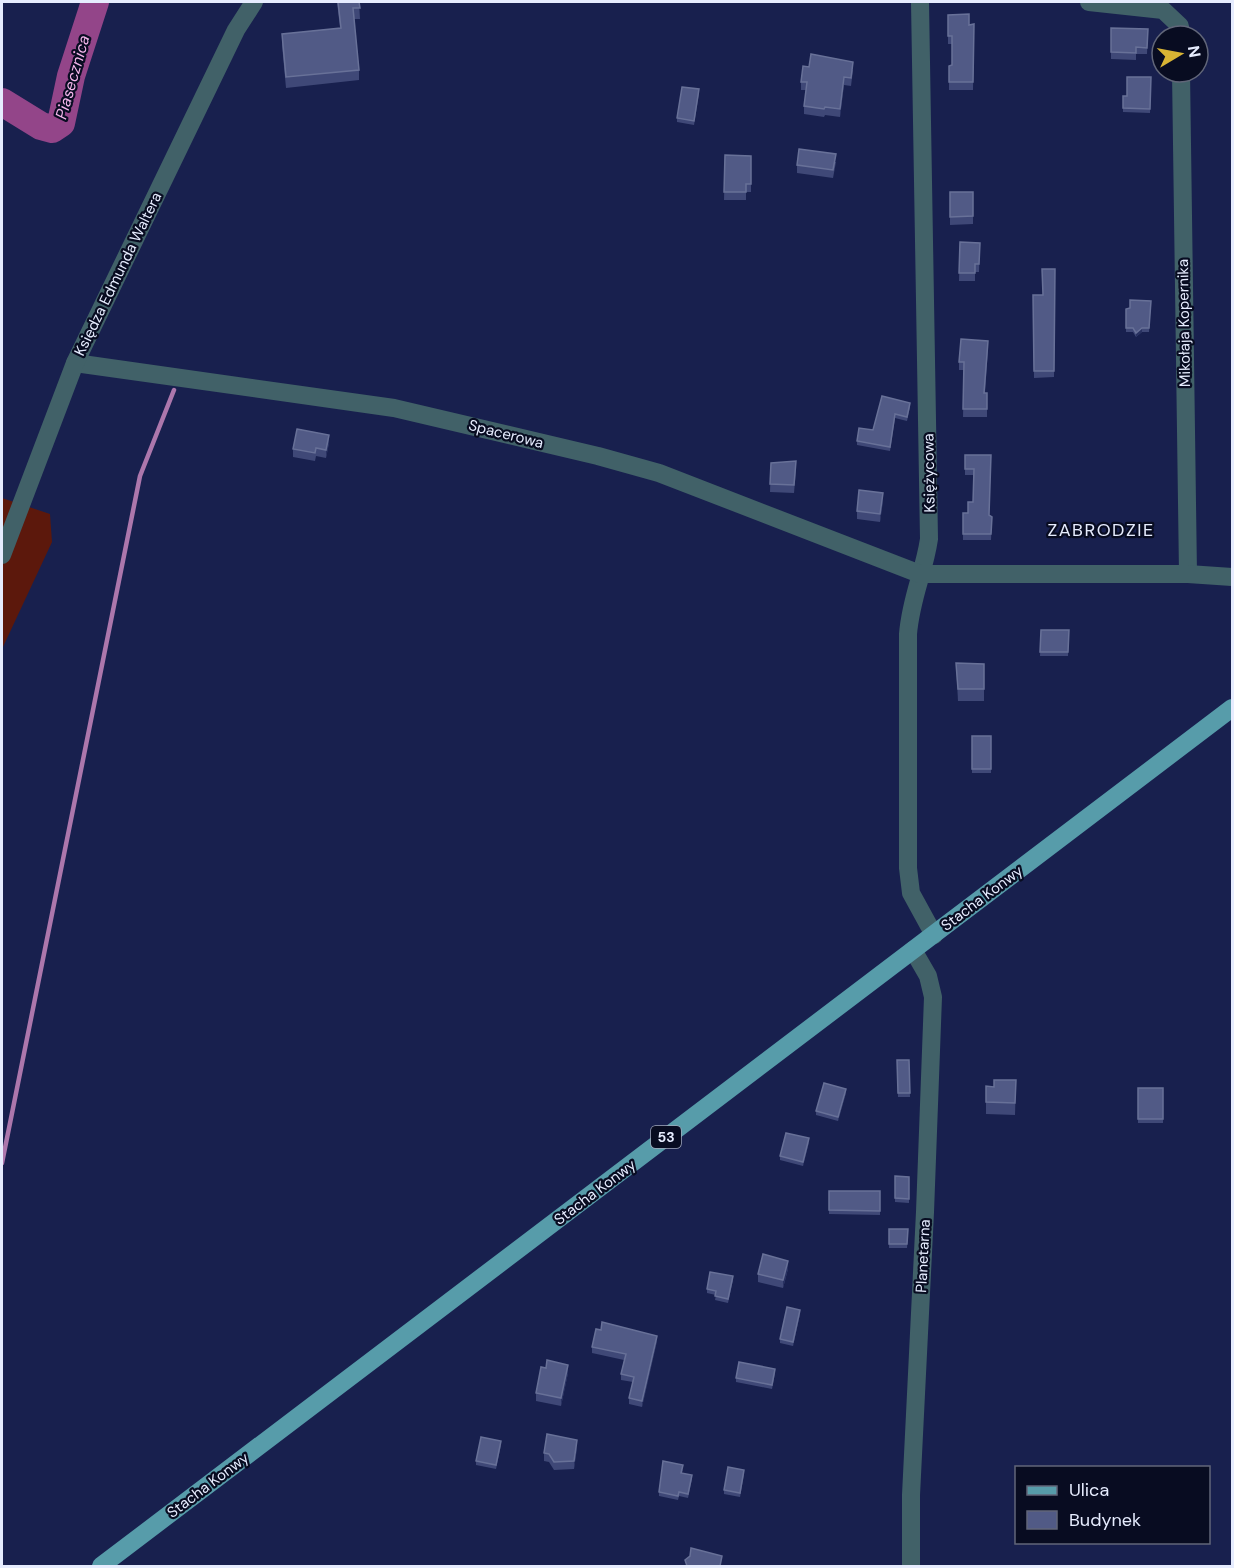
<svg xmlns="http://www.w3.org/2000/svg" width="1234" height="1568" viewBox="0 0 1234 1568" font-family="'DM Sans',sans-serif">
  <style>
    .green { fill: #5c180c }
    .lines { fill: none; stroke-linecap: round; stroke-linejoin: round }
    .stream { stroke: #ac77ac; stroke-width: 4.5 }
    .river { stroke: #934589; stroke-width: 28 }
    .minor { stroke: #416168; stroke-width: 18 }
    .major { stroke: #579caa; stroke-width: 18 }
    .wall { fill: #3f4877 }
    .shaded-wall { fill: #283161 }
    .building { fill: #515a86; stroke: #687198; stroke-width: 1.5 }
    .labels { text-anchor: middle; stroke-width: 4.5; stroke-linejoin: round; paint-order: stroke }
    .shield { fill: #080c21; stroke: #a3a9bc; stroke-width: 1.5 }
    .shield-label { font-size: 14px; font-weight: bold; fill: #e6ecfe }
    .street-label { font-size: 15px; fill: #e6ecfe; stroke: #080c21 }
    .water-label { font-size: 16px; font-style: italic; fill: #f5b6eb; stroke: #080c21 }
    .quarter-label { font-size: 18px; letter-spacing: 1.5px; fill: #e6ecfe; stroke: #080c21 }
  </style>
  <rect width="100%" height="100%" fill="#18204e"/>
  <polygon class="green" points="2,498 50,514 52,542 2,649"/>
  <g class="lines">
    <polyline class="stream" points="2,1163 140,476 174,390"/>
    <polyline class="river" points="2,102 41,126 52,129 61,123 71,76 95,2"/>
    <g class="minor">
      <path d="M920 2 929 539C924 573 911 597 908 634V868L911 893 934 935"/>
      <polyline points="1089,2 1163,10 1180,26 1180,36"/>
      <polyline points="1181,72 1188,574"/>
      <polyline points="75,363 394,408 598,456 659,473 920,574 1188,574 1232,577"/>
      <polyline points="2,555 75,363 236,30 254,2"/>
      <polyline points="911,1566 911,1495 925,1212 933,997 928,976 913,950"/>
    </g>
    <polyline class="major" points="101,1566 1232,708"/>
  </g>
  <g class="wall">
    <polygon points="337,2 359,2 360,19 354,19 359,70 359,80 286,88 282,45 282,34 340,28"/>
    <polygon points="948,15 969,25 974,24 973,90 949,90 949,66 952,65 952,44 948,44"/>
    <polygon points="1111,28 1148,29 1147,54 1136,54 1136,60 1111,59"/>
    <polygon points="809,67 853,70 851,86 844,85 840,117 825,115 824,117 804,114 804,106 806,90 801,90 801,82"/>
    <polygon points="1151,77 1150,113 1123,112 1123,96 1127,96"/>
    <polygon points="699,93 694,125 677,122 677,118"/>
    <polygon points="725,155 751,156 751,192 746,192 746,200 724,200"/>
    <polygon points="836,162 833,178 797,173 797,165"/>
    <polygon points="950,192 973,192 973,224 950,225"/>
    <polygon points="960,242 980,243 979,272 975,272 975,281 959,281"/>
    <polygon points="1055,269 1054,377 1034,378 1033,295 1043,295"/>
    <polygon points="1151,301 1149,332 1142,332 1136,337 1133,332 1126,332 1126,309 1130,308"/>
    <polygon points="988,349 985,393 987,393 987,417 963,417 964,370 959,370 959,362"/>
    <polygon points="882,396 910,407 907,421 895,418 890,451 857,445 857,441 873,430"/>
    <polygon points="329,443 326,458 316,456 315,461 293,457 293,449"/>
    <polygon points="965,455 991,455 989,515 992,517 991,540 963,540 963,513 968,513 973,502 973,475 965,475"/>
    <polygon points="771,463 796,469 794,493 770,492"/>
    <polygon points="883,501 880,522 857,519 857,511"/>
    <polygon points="1041,630 1069,630 1068,656 1040,656"/>
    <polygon points="956,663 984,664 984,701 958,701"/>
    <rect x="972" y="736" width="19" height="37"/>
    <polygon points="897,1060 909,1060 910,1097 898,1097"/>
    <polygon points="1016,1080 1015,1115 986,1114 986,1086 994,1087"/>
    <rect x="1138" y="1088" width="25" height="35"/>
    <polygon points="846,1093 838,1121 816,1115 816,1111"/>
    <polygon points="809,1142 803,1166 780,1160 780,1156"/>
    <polygon points="895,1176 909,1177 909,1203 895,1202"/>
    <polygon points="829,1191 880,1191 880,1215 829,1214"/>
    <polygon points="889,1229 908,1229 907,1248 889,1248"/>
    <polygon points="788,1269 783,1288 758,1282 758,1274"/>
    <polygon points="733,1280 728,1303 715,1300 716,1295 707,1293 707,1289"/>
    <polygon points="800,1314 793,1346 780,1343 780,1339"/>
    <polygon points="657,1341 642,1407 629,1404 629,1398 633,1382 621,1380 621,1374 624,1360 592,1353 592,1347"/>
    <polygon points="568,1373 561,1406 536,1401 536,1393"/>
    <polygon points="775,1373 772,1389 736,1382 736,1378"/>
    <polygon points="501,1445 496,1469 476,1465 476,1461"/>
    <polygon points="577,1448 574,1469 554,1470 549,1462 544,1461 544,1453"/>
    <polygon points="683,1469 682,1473 692,1479 688,1498 679,1496 678,1500 659,1496 659,1492"/>
    <polygon points="744,1474 740,1497 724,1494 724,1490"/>
  </g>
  <g class="shaded-wall">
    <polygon points="844,77 844,85 840,117 840,109"/>
    <polygon points="1142,328 1142,332 1136,337 1136,333"/>
    <polygon points="329,435 329,443 326,458 326,450"/>
    <polygon points="883,493 883,501 880,522 880,514"/>
    <polygon points="846,1089 846,1093 838,1121 838,1117"/>
    <polygon points="809,1138 809,1142 803,1166 803,1162"/>
    <polygon points="788,1261 788,1269 783,1288 783,1280"/>
    <polygon points="800,1310 800,1314 793,1346 793,1342"/>
    <polygon points="657,1336 657,1341 642,1407 642,1401"/>
    <polygon points="568,1365 568,1373 561,1406 561,1398"/>
    <polygon points="577,1440 577,1448 574,1469 574,1461"/>
  </g>
  <g class="building">
    <polygon points="338,2 359,2 360,8 353,8 359,70 286,77 282,34 341,28"/>
    <polygon points="969,14 969,25 974,24 973,82 949,82 949,66 952,65 952,36 948,36 948,15"/>
    <polygon points="1111,28 1148,29 1147,48 1136,47 1136,53 1111,52"/>
    <polygon points="811,54 853,62 851,78 844,77 840,109 825,107 824,109 804,106 807,82 801,82 803,66 809,67"/>
    <polygon points="1127,77 1151,77 1150,109 1123,108 1123,96 1127,96"/>
    <polygon points="682,87 699,89 694,121 677,118"/>
    <polygon points="799,149 836,154 833,170 797,165"/>
    <polygon points="725,155 751,156 751,184 746,184 746,192 724,192"/>
    <polygon points="950,192 973,192 973,216 950,217"/>
    <polygon points="960,242 980,243 979,264 975,264 975,273 959,273"/>
    <polygon points="1042,269 1055,269 1054,371 1034,371 1033,295 1043,295"/>
    <polygon points="1130,300 1151,301 1149,328 1142,328 1136,333 1133,328 1126,328 1126,309 1130,308"/>
    <polygon points="961,339 988,341 984,393 987,393 987,409 963,409 964,362 959,362"/>
    <polygon points="882,396 910,403 907,417 895,414 890,447 857,441 859,428 873,430"/>
    <polygon points="297,429 329,435 326,450 316,448 315,453 293,449"/>
    <polygon points="965,455 991,455 989,515 992,517 991,534 963,534 963,513 968,513 968,502 973,502 974,469 965,469"/>
    <polygon points="796,461 794,485 770,484 771,463"/>
    <polygon points="859,490 883,493 880,514 857,511"/>
    <polygon points="1041,630 1069,630 1068,652 1040,652"/>
    <polygon points="956,663 984,664 984,689 958,689"/>
    <rect x="972" y="736" width="19" height="33"/>
    <polygon points="897,1060 909,1060 910,1093 898,1093"/>
    <polygon points="994,1080 1016,1080 1015,1103 986,1102 986,1086 994,1087"/>
    <polygon points="824,1083 846,1089 838,1117 816,1111"/>
    <rect x="1138" y="1088" width="25" height="31"/>
    <polygon points="786,1133 809,1138 803,1162 780,1156"/>
    <polygon points="895,1176 909,1177 909,1199 895,1198"/>
    <polygon points="829,1191 880,1191 880,1211 829,1210"/>
    <polygon points="889,1229 908,1229 907,1244 889,1244"/>
    <polygon points="763,1254 788,1261 783,1280 758,1274"/>
    <polygon points="710,1272 733,1276 728,1299 715,1296 716,1291 707,1289"/>
    <polygon points="787,1307 800,1310 793,1342 780,1339"/>
    <polygon points="602,1322 657,1336 642,1401 629,1398 634,1377 621,1374 626,1354 592,1347 596,1329 601,1330"/>
    <polygon points="547,1360 568,1365 561,1398 536,1393 541,1367 546,1368"/>
    <polygon points="739,1362 775,1369 772,1385 736,1378"/>
    <polygon points="547,1434 577,1440 574,1461 554,1462 549,1454 544,1453"/>
    <polygon points="481,1437 501,1441 496,1465 476,1461"/>
    <polygon points="663,1461 683,1465 681,1473 692,1475 688,1494 679,1492 678,1496 659,1492"/>
    <polygon points="728,1467 744,1470 740,1493 724,1490"/>
    <polygon points="691,1548 722,1556 720,1566 687,1566 685,1560 690,1556"/>
  </g>
  <g class="labels">
    <rect class="shield" x="651" y="1126" width="30" height="22" rx="4.5"/>
    <g class="shield-label">
      <text x="666" y="1142">53</text>
    </g>
    <g class="street-label">
      <text transform="translate(118 274) rotate(-64)" y="5">Księdza Edmunda Waltera</text>
      <text transform="translate(1184 323) rotate(-91)" y="5">Mikołaja Kopernika</text>
      <text transform="translate(506 434) rotate(14)" y="5">Spacerowa</text>
      <text transform="translate(929 473) rotate(-91)" y="5">Księżycowa</text>
      <text transform="translate(982 898) rotate(-37)" y="5">Stacha Konwy</text>
      <text transform="translate(595 1192) rotate(-37)" y="5">Stacha Konwy</text>
      <text transform="translate(923 1256) rotate(-87)" y="5">Planetarna</text>
      <text transform="translate(208 1485) rotate(-37)" y="5">Stacha Konwy</text>
    </g>
    <g class="water-label">
      <text transform="translate(72 77) rotate(-74)" y="6">Piasecznica</text>
    </g>
    <g class="quarter-label">
      <text x="1101" y="536">ZABRODZIE</text>
    </g>
  </g>
  <rect width="1234" height="1568" fill="none" stroke="#e6ecfe" stroke-width="6"/>
  <rect x="1015" y="1466" width="195" height="78" fill="#080c21" stroke="#616679" stroke-width="1.5"/>
  <rect x="1027" y="1486" width="30" height="9" fill="#579caa" stroke="#616679" stroke-width="1.5"/>
  <text x="1069" y="1496" font-size="18" fill="#e6ecfe">Ulica</text>
  <rect x="1027" y="1511" width="30" height="18" fill="#515a86" stroke="#616679" stroke-width="1.5"/>
  <text x="1069" y="1526" font-size="18" fill="#e6ecfe">Budynek</text>
  <g transform="translate(1180 54) rotate(80)"><circle r="28" fill="#080c21" stroke="#616679" stroke-width="1.5"/>
  <path d="M0-4.5L10 22L0 15L-10 22Z" fill="#d8b434"/>
  <text y="-9" font-size="16" font-weight="bold" text-anchor="middle" fill="#e6ecfe">N</text>
  </g>
</svg>
